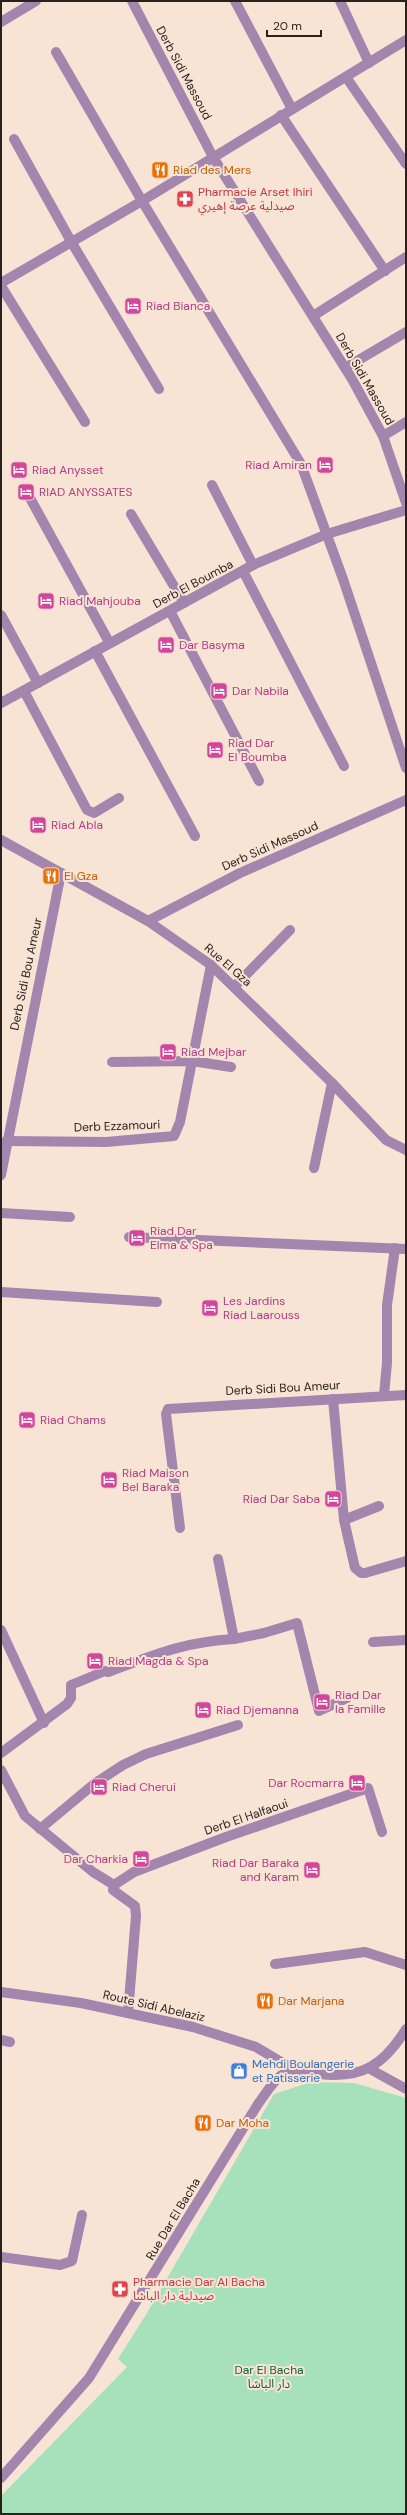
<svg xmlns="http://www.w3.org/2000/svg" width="407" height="2515" viewBox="0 0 407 2515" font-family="'DM Sans','Noto Sans Arabic',sans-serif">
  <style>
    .green { fill: #a6e1bb }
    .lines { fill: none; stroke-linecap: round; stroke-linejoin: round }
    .minor { stroke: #a385ae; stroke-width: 10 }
    .labels { text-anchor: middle; stroke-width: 4; stroke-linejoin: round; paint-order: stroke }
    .street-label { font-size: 12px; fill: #29221c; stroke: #f8e4d5 }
    .food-label { font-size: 12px; fill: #c56008; stroke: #f8e4d5; text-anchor: start }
    .health-label { font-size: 12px; fill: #be3a42; stroke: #f8e4d5; text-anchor: start }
    .hotel-label { font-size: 12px; fill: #b23c85; stroke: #f8e4d5; text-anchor: start }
    .shop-label { font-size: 12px; fill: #366cbe; stroke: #f8e4d5; text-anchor: start }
    .park-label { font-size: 12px; fill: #126039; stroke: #f8e4d5 }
  </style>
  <rect width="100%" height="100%" fill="#f8e4d5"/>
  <polygon class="green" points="311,2082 354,2083 406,2098 406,2514 1,2514 1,2496 127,2367 118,2359 147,2313 274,2094"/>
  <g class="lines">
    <g class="minor">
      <polyline points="132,1 213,157 352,379 383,436 406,503"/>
      <polyline points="235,1 292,109"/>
      <polyline points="340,1 369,63"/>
      <polyline points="1,22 36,1"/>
      <polyline points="56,52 142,201 301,464 343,579 406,768"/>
      <polyline points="346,77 406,164"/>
      <polyline points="281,115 385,271"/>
      <polyline points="14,139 72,243 159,389"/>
      <polyline points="1,283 142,201 406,40"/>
      <polyline points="1,286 85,422"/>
      <polyline points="313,316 406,257"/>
      <polyline points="345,368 406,332"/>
      <polyline points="383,436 406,422"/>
      <polyline points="212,485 253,565"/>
      <polyline points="30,498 109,642"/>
      <polyline points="131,514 184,603"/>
      <polyline points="243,571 344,766"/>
      <polyline points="170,611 259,781"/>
      <polyline points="1,615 38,683"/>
      <polyline points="95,651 195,836"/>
      <polyline points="24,691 87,810 94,813 119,798"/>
      <polyline points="1,703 253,565 327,534 406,510"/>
      <polyline points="1,840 148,921 211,965 332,1083 386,1140 406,1150"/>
      <polyline points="148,921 240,873 406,800"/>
      <polyline points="234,987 290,930"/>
      <polyline points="112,1062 192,1061 231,1067"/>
      <polyline points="6,1141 106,1142 174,1136 180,1122 211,965"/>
      <polyline points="314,1168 332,1083"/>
      <polyline points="1,1175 61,873"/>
      <polyline points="1,1213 70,1217"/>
      <polyline points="129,1237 406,1249"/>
      <polyline points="1,1292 157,1302"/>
      <polyline points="384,1395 387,1363 387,1305 395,1248"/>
      <polyline points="333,1399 344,1520 355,1568 361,1573 365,1573 406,1561"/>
      <polyline points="344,1520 379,1506"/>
      <polyline points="180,1528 166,1414 168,1409 406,1395"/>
      <polyline points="218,1559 234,1639 264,1633 297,1623 319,1711 347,1698"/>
      <polyline points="1,1630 44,1723"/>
      <polyline points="373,1642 406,1640"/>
      <path d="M1 1753 67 1704 71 1698V1685L105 1671 108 1672C154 1655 183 1642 234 1639"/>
      <polyline points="1,1770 25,1816 93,1872 114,1885"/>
      <polyline points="40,1829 94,1784 123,1765 146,1754 238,1725"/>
      <polyline points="275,1964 365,1952 406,1965"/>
      <polyline points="1,1992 81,2003 193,2027 256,2047 293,2069"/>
      <polyline points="128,2013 136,1916 135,1906 113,1890 114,1885 134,1872 226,1837 368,1788 382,1832"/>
      <polyline points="1,2040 10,2042"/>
      <polyline points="370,2069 406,2089"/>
      <polyline points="1,2257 60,2265 72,2261 82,2215"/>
      <path d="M1 2478 89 2378 258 2104C267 2092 278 2072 293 2070 301 2068 312 2073 320 2074 362 2079 384 2065 406 2029"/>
    </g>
  </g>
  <defs>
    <symbol id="restaurant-square" viewBox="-11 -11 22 22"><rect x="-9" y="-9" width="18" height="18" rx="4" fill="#e8710a" stroke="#f8e4d5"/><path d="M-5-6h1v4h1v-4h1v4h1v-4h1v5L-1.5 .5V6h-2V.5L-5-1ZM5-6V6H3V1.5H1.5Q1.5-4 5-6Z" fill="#fff"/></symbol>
    <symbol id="pharmacy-square" viewBox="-11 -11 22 22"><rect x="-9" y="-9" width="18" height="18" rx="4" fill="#e0444e" stroke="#f8e4d5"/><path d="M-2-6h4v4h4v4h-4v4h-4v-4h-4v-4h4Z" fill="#fff"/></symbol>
    <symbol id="hotel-square" viewBox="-11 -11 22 22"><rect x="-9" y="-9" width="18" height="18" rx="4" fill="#d1479c" stroke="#f8e4d5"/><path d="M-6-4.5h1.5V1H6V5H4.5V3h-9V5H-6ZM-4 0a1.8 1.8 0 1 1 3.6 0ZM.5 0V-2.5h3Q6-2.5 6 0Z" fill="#fff"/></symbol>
    <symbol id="shop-square" viewBox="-11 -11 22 22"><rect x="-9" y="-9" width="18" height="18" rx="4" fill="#3f7fe0" stroke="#f8e4d5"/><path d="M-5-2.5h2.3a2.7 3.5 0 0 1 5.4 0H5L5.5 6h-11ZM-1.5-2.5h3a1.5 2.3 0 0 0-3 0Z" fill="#fff"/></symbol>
  </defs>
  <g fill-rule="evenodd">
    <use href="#restaurant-square" x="150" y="160" width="20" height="20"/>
    <use href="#pharmacy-square" x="175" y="189" width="20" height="20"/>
    <use href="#hotel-square" x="123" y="296" width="20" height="20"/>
    <use href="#hotel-square" x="315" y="455" width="20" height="20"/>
    <use href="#hotel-square" x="9" y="460" width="20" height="20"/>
    <use href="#hotel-square" x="16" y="482" width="20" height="20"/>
    <use href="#hotel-square" x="36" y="591" width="20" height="20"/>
    <use href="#hotel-square" x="156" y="635" width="20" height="20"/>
    <use href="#hotel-square" x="209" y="681" width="20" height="20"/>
    <use href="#hotel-square" x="205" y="740" width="20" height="20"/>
    <use href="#hotel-square" x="28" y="815" width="20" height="20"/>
    <use href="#restaurant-square" x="41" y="866" width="20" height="20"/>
    <use href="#hotel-square" x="158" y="1042" width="20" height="20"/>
    <use href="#hotel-square" x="127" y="1228" width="20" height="20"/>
    <use href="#hotel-square" x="200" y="1298" width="20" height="20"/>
    <use href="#hotel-square" x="17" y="1410" width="20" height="20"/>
    <use href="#hotel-square" x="99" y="1470" width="20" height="20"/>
    <use href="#hotel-square" x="323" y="1489" width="20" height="20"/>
    <use href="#hotel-square" x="85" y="1651" width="20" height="20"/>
    <use href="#hotel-square" x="312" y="1692" width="20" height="20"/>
    <use href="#hotel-square" x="193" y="1700" width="20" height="20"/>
    <use href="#hotel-square" x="347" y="1773" width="20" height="20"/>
    <use href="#hotel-square" x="89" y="1777" width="20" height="20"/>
    <use href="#hotel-square" x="131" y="1849" width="20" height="20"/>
    <use href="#hotel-square" x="302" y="1860" width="20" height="20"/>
    <use href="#restaurant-square" x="255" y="1991" width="20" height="20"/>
    <use href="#shop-square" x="229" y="2061" width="20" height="20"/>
    <use href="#restaurant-square" x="193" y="2113" width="20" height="20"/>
    <use href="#pharmacy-square" x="110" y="2279" width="20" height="20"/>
  </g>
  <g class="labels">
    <g class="street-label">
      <text transform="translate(184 73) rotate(62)" y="4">Derb Sidi Massoud</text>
      <text transform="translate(365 379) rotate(60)" y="4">Derb Sidi Massoud</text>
      <text transform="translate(193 584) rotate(-28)" y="4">Derb El Boumba</text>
      <text transform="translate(270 846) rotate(-24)" y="4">Derb Sidi Massoud</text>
      <text transform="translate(228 965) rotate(41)" y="4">Rue El Gza</text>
      <text transform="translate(26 974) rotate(-78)" y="4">Derb Sidi Bou Ameur</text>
      <text transform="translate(117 1126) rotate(-2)" y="4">Derb Ezzamouri</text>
      <text transform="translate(283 1388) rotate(-3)" y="4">Derb Sidi Bou Ameur</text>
      <text transform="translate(246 1817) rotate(-19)" y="4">Derb El Halfaoui</text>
      <text transform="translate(154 2006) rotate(13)" y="4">Route Sidi Abelaziz</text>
      <text transform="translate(173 2219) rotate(-59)" y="4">Rue Dar El Bacha</text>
    </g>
    <g class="food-label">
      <text x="173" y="174">Riad des Mers</text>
      <text x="64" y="880">El Gza</text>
      <text x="278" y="2005">Dar Marjana</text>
      <text x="216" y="2127">Dar Moha</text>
    </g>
    <g class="health-label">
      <text x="198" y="196">Pharmacie Arset Ihiri<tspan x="198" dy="14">صيدلية عرصة إهيري</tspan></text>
      <text x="133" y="2286">Pharmacie Dar Al Bacha<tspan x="133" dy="14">صيدلية دار الباشا</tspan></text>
    </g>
    <g class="hotel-label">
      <text x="146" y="310">Riad Bianca</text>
      <text x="312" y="469" text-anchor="end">Riad Amiran</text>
      <text x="32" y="474">Riad Anysset</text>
      <text x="39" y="496">RIAD ANYSSATES</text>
      <text x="59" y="605">Riad Mahjouba</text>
      <text x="179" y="649">Dar Basyma</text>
      <text x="232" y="695">Dar Nabila</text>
      <text x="228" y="747">Riad Dar<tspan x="228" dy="14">El Boumba</tspan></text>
      <text x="51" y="829">Riad Abla</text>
      <text x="181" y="1056">Riad Mejbar</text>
      <text x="150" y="1235">Riad Dar<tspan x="150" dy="14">Elma &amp; Spa</tspan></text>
      <text x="223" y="1305">Les Jardins<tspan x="223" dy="14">Riad Laarouss</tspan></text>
      <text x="40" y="1424">Riad Chams</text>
      <text x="122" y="1477">Riad Maison<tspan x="122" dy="14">Bel Baraka</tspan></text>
      <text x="320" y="1503" text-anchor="end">Riad Dar Saba</text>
      <text x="108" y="1665">Riad Magda &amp; Spa</text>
      <text x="335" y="1699">Riad Dar<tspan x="335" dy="14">la Famille</tspan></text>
      <text x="216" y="1714">Riad Djemanna</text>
      <text x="344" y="1787" text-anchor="end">Dar Rocmarra</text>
      <text x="112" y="1791">Riad Cherui</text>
      <text x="128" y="1863" text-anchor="end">Dar Charkia</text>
      <text x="299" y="1867" text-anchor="end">Riad Dar Baraka<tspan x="299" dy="14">and Karam</tspan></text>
    </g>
    <g class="shop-label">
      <text x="252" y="2068">Mehdi Boulangerie<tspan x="252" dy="14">et Patisserie</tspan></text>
    </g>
    <g class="park-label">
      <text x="269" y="2374">Dar El Bacha<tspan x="269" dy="14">دار الباشا</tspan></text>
    </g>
  </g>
  <rect width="407" height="2515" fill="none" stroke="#29221c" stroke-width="4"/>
  <path d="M267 30v6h54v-6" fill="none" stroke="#29221c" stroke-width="2"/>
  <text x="273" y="30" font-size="12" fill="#29221c" stroke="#f8e4d5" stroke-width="3" paint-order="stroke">20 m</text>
</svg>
